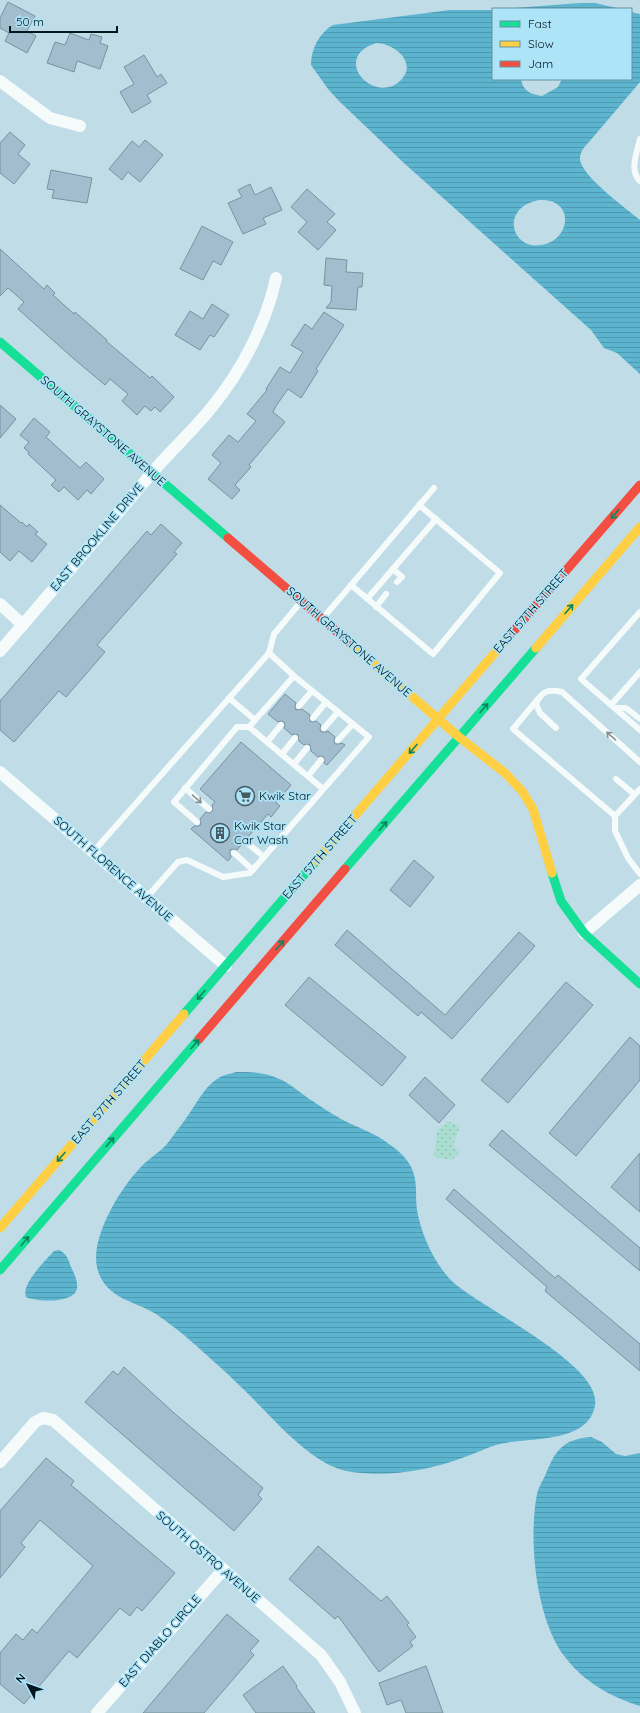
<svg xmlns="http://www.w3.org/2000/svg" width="640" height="1713" viewBox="0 0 640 1713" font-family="Quicksand,sans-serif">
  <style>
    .green { fill: url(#green-dots) }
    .water { fill: url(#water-rules); fill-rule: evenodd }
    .building { fill: #a2bdcd; stroke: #7793a1 }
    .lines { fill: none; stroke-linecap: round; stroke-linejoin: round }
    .lane { stroke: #f5fafb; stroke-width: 6 }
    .street { stroke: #f5fafb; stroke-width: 12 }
    .fast { stroke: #16e098; stroke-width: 9 }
    .slow { stroke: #ffcf43; stroke-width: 9 }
    .jam { stroke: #f24e42; stroke-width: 9 }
    .oneway { stroke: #0d8561 }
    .oneway2 { stroke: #889397 }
    .labels { text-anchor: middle; stroke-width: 3.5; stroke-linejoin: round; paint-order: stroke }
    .street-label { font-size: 12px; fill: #02161d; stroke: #aee4f8 }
    .poi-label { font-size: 12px; fill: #02161d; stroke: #aee4f8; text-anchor: start }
  </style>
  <defs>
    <pattern id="green-dots" width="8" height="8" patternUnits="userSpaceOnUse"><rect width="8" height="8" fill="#aaded0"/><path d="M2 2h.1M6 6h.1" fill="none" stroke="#91beb2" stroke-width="1.8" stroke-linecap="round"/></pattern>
    <pattern id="water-rules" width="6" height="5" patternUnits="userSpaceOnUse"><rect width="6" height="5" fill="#5cb4cf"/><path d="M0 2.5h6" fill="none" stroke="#4e9ab1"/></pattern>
  </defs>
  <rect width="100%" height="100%" fill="#bfdce7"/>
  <polygon class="green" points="447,1121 460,1126 453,1145 459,1153 452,1160 434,1157 437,1132"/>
  <g class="water">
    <polygon points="580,3 595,3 621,9 503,9"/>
    <path d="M450 10H493V79H521C523 91 530 94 542 96L558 87 562 79H631V12L640 14V82L589 142C585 146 580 152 580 158 579 175 627 209 640 220V374L617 353 604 348 591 330 405 164 339 101 328 89 311 65C311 49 319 33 333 25ZM376 43C394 43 419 63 400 81 374 105 330 58 376 43ZM539 200C576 198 571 241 541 245 512 250 499 208 539 200Z"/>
    <path d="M236 1072C250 1072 264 1072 277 1078 290 1083 300 1093 311 1100 321 1107 331 1113 341 1119 356 1127 375 1133 389 1144 398 1150 408 1159 412 1169 418 1183 415 1196 417 1210 421 1234 435 1266 454 1283 482 1308 602 1365 595 1405 589 1444 529 1437 500 1444 487 1447 475 1454 462 1458 427 1471 383 1478 346 1471 308 1463 268 1412 240 1386 222 1368 203 1352 184 1335 175 1328 166 1321 156 1314 135 1301 107 1299 98 1271 88 1241 120 1188 141 1167 149 1158 159 1153 167 1144 175 1133 184 1122 191 1111 199 1099 206 1086 217 1079 222 1075 230 1074 236 1072Z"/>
    <path d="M59 1250C67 1254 68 1259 71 1267 74 1273 78 1281 77 1288 75 1304 36 1302 26 1297 21 1284 45 1261 54 1251Z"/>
    <path d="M591 1437 602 1442 616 1454 625 1456 640 1453V1706C611 1697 584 1682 565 1657 536 1620 528 1540 537 1494 539 1486 544 1479 547 1471 550 1464 554 1454 561 1448 569 1440 580 1438 591 1437Z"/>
  </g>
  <g class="building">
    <polygon points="8,2 35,16 27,31 36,36 27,53 5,41 9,33 0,28 0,18"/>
    <polygon points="70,33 89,40 91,34 102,37 100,43 108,46 100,69 77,61 74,72 47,63 55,42 65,45"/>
    <polygon points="144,55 157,77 161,74 167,83 147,95 151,102 132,113 120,92 134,84 124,67"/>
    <polygon points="10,132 25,145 18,154 30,164 14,184 0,173 0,143"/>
    <polygon points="145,140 163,155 140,182 128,172 122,180 109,169 132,141 139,147"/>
    <polygon points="51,170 92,178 87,203 52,198 54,190 47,189"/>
    <polygon points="250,184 255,195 271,187 282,210 263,218 266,224 243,234 228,203 242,197 238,190"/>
    <polygon points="307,189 335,214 327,222 336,230 318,250 298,232 307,222 291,207"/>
    <polygon points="202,226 233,242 221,265 213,261 203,280 180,269"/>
    <polygon points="0,249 44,289 47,285 55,293 53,295 74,314 75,312 107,340 106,341 150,378 152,376 174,397 160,412 155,407 151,411 145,406 137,415 122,401 128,394 110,379 105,385 74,359 18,309 24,302 8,288 0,296"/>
    <polygon points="326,258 347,260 346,272 363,273 362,287 358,287 356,310 326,308 331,302 332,286 324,285"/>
    <polygon points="212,304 229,315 214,337 210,335 200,350 175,335 190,311 203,319"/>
    <polygon points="324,312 344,325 316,369 318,371 301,398 288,389 276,406 273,412 285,422 249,465 251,467 235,485 240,490 232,499 208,479 221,463 212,455 229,435 238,442 256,421 247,414 267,390 266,389 280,367 290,373 303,352 291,345 305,324 312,329"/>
    <polygon points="0,405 16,419 0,438"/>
    <polygon points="34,418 50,432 46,437 80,468 86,462 104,479 91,494 87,490 78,500 64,487 59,492 51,485 56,480 28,454 29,452 24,448 29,442 20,435"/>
    <polygon points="0,505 21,523 22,522 27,527 29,524 38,532 35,534 47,544 32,562 19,551 10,561 0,552"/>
    <polygon points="161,524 182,543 174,552 177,554 97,645 105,652 66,697 59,691 14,742 0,730 0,701 147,531 151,535"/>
    <polygon points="285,694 296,703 295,707 296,710 302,709 310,715 310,721 313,722 316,721 321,725 320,729 321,732 325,732 328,731 335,737 334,741 335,744 339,744 342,743 345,745 327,765 324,763 324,757 321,756 318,757 311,751 310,745 307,744 304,745 299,741 298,735 295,734 292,735 284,728 285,725 284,722 281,721 278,722 268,714"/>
    <polygon points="241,742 291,785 276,803 280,806 271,817 268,814 248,837 242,838 241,841 242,844 237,850 233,849 230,850 230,854 231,857 228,861 191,829 194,826 198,826 201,825 200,819 206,812 210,813 213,810 212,805 215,802 200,789"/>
    <polygon points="414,860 434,877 410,907 390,890"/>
    <polygon points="347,930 445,1015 519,932 535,946 452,1039 421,1012 418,1016 335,945"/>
    <polygon points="309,977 406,1057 382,1086 285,1005"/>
    <polygon points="566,982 593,1005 508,1103 481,1080"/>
    <polygon points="630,1037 640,1046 640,1080 576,1156 549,1133"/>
    <polygon points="425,1077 455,1105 439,1123 409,1095"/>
    <polygon points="502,1130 640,1248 640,1271 489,1145"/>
    <polygon points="640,1153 640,1212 611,1187"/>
    <polygon points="454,1189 555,1278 558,1275 640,1344 640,1371 545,1291 547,1287 446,1199"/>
    <polygon points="124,1367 174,1413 263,1488 258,1495 262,1499 234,1531 85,1402 113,1371 118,1375"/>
    <polygon points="46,1458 74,1481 71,1485 175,1573 142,1611 137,1607 130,1616 120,1608 77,1658 69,1651 24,1704 0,1684 0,1653 16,1634 23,1640 32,1629 37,1633 93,1566 40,1520 21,1543 25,1547 0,1578 0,1511"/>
    <polygon points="318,1546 381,1601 387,1596 409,1623 407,1625 416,1637 410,1642 413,1646 379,1672 338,1616 335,1619 289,1579"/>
    <polygon points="227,1614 259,1641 250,1651 254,1655 204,1713 143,1713"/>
    <polygon points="283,1666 297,1686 296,1687 315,1713 256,1713 243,1695"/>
    <polygon points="426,1666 443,1713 406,1713 401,1700 387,1705 379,1683"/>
  </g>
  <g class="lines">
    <g class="lane">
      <path d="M640 139C637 152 629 171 640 181"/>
      <polyline points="393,569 402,577 397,582"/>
      <polyline points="351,585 433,654 500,573 419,505"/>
      <polyline points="367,599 436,519"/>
      <polyline points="376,607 386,594"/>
      <polyline points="640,612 581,679 640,730"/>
      <polyline points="323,618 434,488"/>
      <polyline points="294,676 269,653 274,634 300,603"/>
      <polyline points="229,698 255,720"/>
      <polyline points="538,699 513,729 615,816"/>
      <polyline points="611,705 640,672"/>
      <polyline points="299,706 312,691"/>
      <polyline points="615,708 626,708 640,719"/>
      <polyline points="313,718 326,702"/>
      <polyline points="324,728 338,712"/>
      <path d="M556 728 540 713 536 704C541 691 549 689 562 692L640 762"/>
      <polyline points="338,740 353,724"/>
      <polyline points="267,742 281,725"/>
      <polyline points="282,754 295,738"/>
      <polyline points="294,764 307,748"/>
      <polyline points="308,776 321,760"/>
      <polyline points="616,779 634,794"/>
      <polyline points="185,788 209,809"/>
      <polyline points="640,789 615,816 615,831 628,858 640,874"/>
      <polyline points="197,822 174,802 237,727 249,727"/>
      <polyline points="245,841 264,857"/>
      <polyline points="93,852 269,653"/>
      <polyline points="234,853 253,870"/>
      <polyline points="147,897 178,862 187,860 223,877 250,873 369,737 294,676 249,727 323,789"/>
    </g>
    <g class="street">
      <polyline points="0,81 50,118 80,126"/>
      <polyline points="0,604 23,625"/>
      <path d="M0 651C49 595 97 538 145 481 166 455 191 433 212 407 242 370 266 324 276 278"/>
      <polyline points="0,772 226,966"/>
      <polyline points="584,933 640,885"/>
      <polyline points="0,1462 35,1422 43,1418 53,1420 321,1655 340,1682 355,1713"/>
      <polyline points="97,1713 223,1570"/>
    </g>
    <g class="fast">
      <polyline points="0,342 228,538"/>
      <polyline points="345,869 536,648"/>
      <polyline points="552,873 561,901 584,933 640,984"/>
      <polyline points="184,1014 316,861"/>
      <polyline points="0,1270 199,1039"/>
    </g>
    <g class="slow">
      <polyline points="350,643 459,737 505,773 522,791 533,809 552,873"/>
      <polyline points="536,648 640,527"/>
      <polyline points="316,861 511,634"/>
      <polyline points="0,1228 184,1014"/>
    </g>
    <g class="jam">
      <polyline points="228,538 350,643"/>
      <polyline points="511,634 640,485"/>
      <polyline points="199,1039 345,869"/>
    </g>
  </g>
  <defs><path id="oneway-shaft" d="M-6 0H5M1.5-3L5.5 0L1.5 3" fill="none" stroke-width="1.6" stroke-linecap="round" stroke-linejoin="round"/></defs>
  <g class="oneway">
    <use href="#oneway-shaft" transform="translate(615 514) rotate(131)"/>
    <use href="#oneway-shaft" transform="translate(569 609) rotate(-49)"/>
    <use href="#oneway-shaft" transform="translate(484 708) rotate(-49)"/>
    <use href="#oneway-shaft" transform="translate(413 749) rotate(131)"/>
    <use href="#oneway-shaft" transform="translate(383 826) rotate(-50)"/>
    <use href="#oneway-shaft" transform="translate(280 945) rotate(-49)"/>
    <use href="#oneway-shaft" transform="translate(201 995) rotate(131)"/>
    <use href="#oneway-shaft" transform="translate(195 1044) rotate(-49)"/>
    <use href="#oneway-shaft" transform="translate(110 1142) rotate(-49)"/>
    <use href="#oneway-shaft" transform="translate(61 1157) rotate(131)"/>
    <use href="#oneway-shaft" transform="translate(25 1241) rotate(-49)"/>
  </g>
  <g class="oneway2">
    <use href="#oneway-shaft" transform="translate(611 736) rotate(-139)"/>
    <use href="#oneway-shaft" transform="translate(197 799) rotate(41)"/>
  </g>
  <defs>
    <symbol id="supermarket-ring" viewBox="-11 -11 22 22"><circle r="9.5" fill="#aee4f8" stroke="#445b64" stroke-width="1.5"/><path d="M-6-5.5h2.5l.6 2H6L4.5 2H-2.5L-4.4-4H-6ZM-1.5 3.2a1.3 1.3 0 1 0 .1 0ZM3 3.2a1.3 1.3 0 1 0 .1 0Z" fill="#445b64"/></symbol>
    <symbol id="building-ring" viewBox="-11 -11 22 22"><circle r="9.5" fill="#aee4f8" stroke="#445b64" stroke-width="1.5"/><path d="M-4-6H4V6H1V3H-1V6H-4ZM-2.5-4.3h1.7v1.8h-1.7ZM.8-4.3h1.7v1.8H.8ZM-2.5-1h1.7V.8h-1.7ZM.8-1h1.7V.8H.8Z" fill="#445b64"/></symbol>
  </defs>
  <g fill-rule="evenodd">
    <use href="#supermarket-ring" x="234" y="785" width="22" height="22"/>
    <use href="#building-ring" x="209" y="822" width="22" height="22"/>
  </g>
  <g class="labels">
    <g class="street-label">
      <text transform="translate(103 431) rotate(41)" y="4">SOUTH GRAYSTONE AVENUE</text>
      <text transform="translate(97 537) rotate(-50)" y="4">EAST BROOKLINE DRIVE</text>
      <text transform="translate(531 611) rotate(-49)" y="4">EAST 57TH STREET</text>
      <text transform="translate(349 642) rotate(41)" y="4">SOUTH GRAYSTONE AVENUE</text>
      <text transform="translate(320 857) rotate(-49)" y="4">EAST 57TH STREET</text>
      <text transform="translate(113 869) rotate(41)" y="4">SOUTH FLORENCE AVENUE</text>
      <text transform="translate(109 1102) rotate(-49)" y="4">EAST 57TH STREET</text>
      <text transform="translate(208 1557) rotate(41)" y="4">SOUTH OSTRO AVENUE</text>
      <text transform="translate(160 1641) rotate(-49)" y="4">EAST DIABLO CIRCLE</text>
    </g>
    <g class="poi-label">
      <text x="259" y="800">Kwik Star</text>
      <text x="234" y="830">Kwik Star<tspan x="234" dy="14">Car Wash</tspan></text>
    </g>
  </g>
  <rect x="492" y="8" width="140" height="72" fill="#aee4f8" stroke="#6992a0"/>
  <rect x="500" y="21" width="20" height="6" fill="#16e098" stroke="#6992a0"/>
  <text x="528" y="28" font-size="12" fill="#02161d">Fast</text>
  <rect x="500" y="41" width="20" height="6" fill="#ffcf43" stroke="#6992a0"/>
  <text x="528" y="48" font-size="12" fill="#02161d">Slow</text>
  <rect x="500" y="61" width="20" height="6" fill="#f24e42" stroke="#6992a0"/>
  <text x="528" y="68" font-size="12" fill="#02161d">Jam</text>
  <g transform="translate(28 1685) rotate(311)" stroke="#aee4f8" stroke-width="3" paint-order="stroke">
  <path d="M0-3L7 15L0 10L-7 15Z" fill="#02161d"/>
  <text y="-6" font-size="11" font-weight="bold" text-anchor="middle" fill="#02161d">N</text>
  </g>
  <path d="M10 26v6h107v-6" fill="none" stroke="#02161d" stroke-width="2"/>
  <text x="16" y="26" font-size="12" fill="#02161d" stroke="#aee4f8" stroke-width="3" paint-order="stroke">50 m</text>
</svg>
